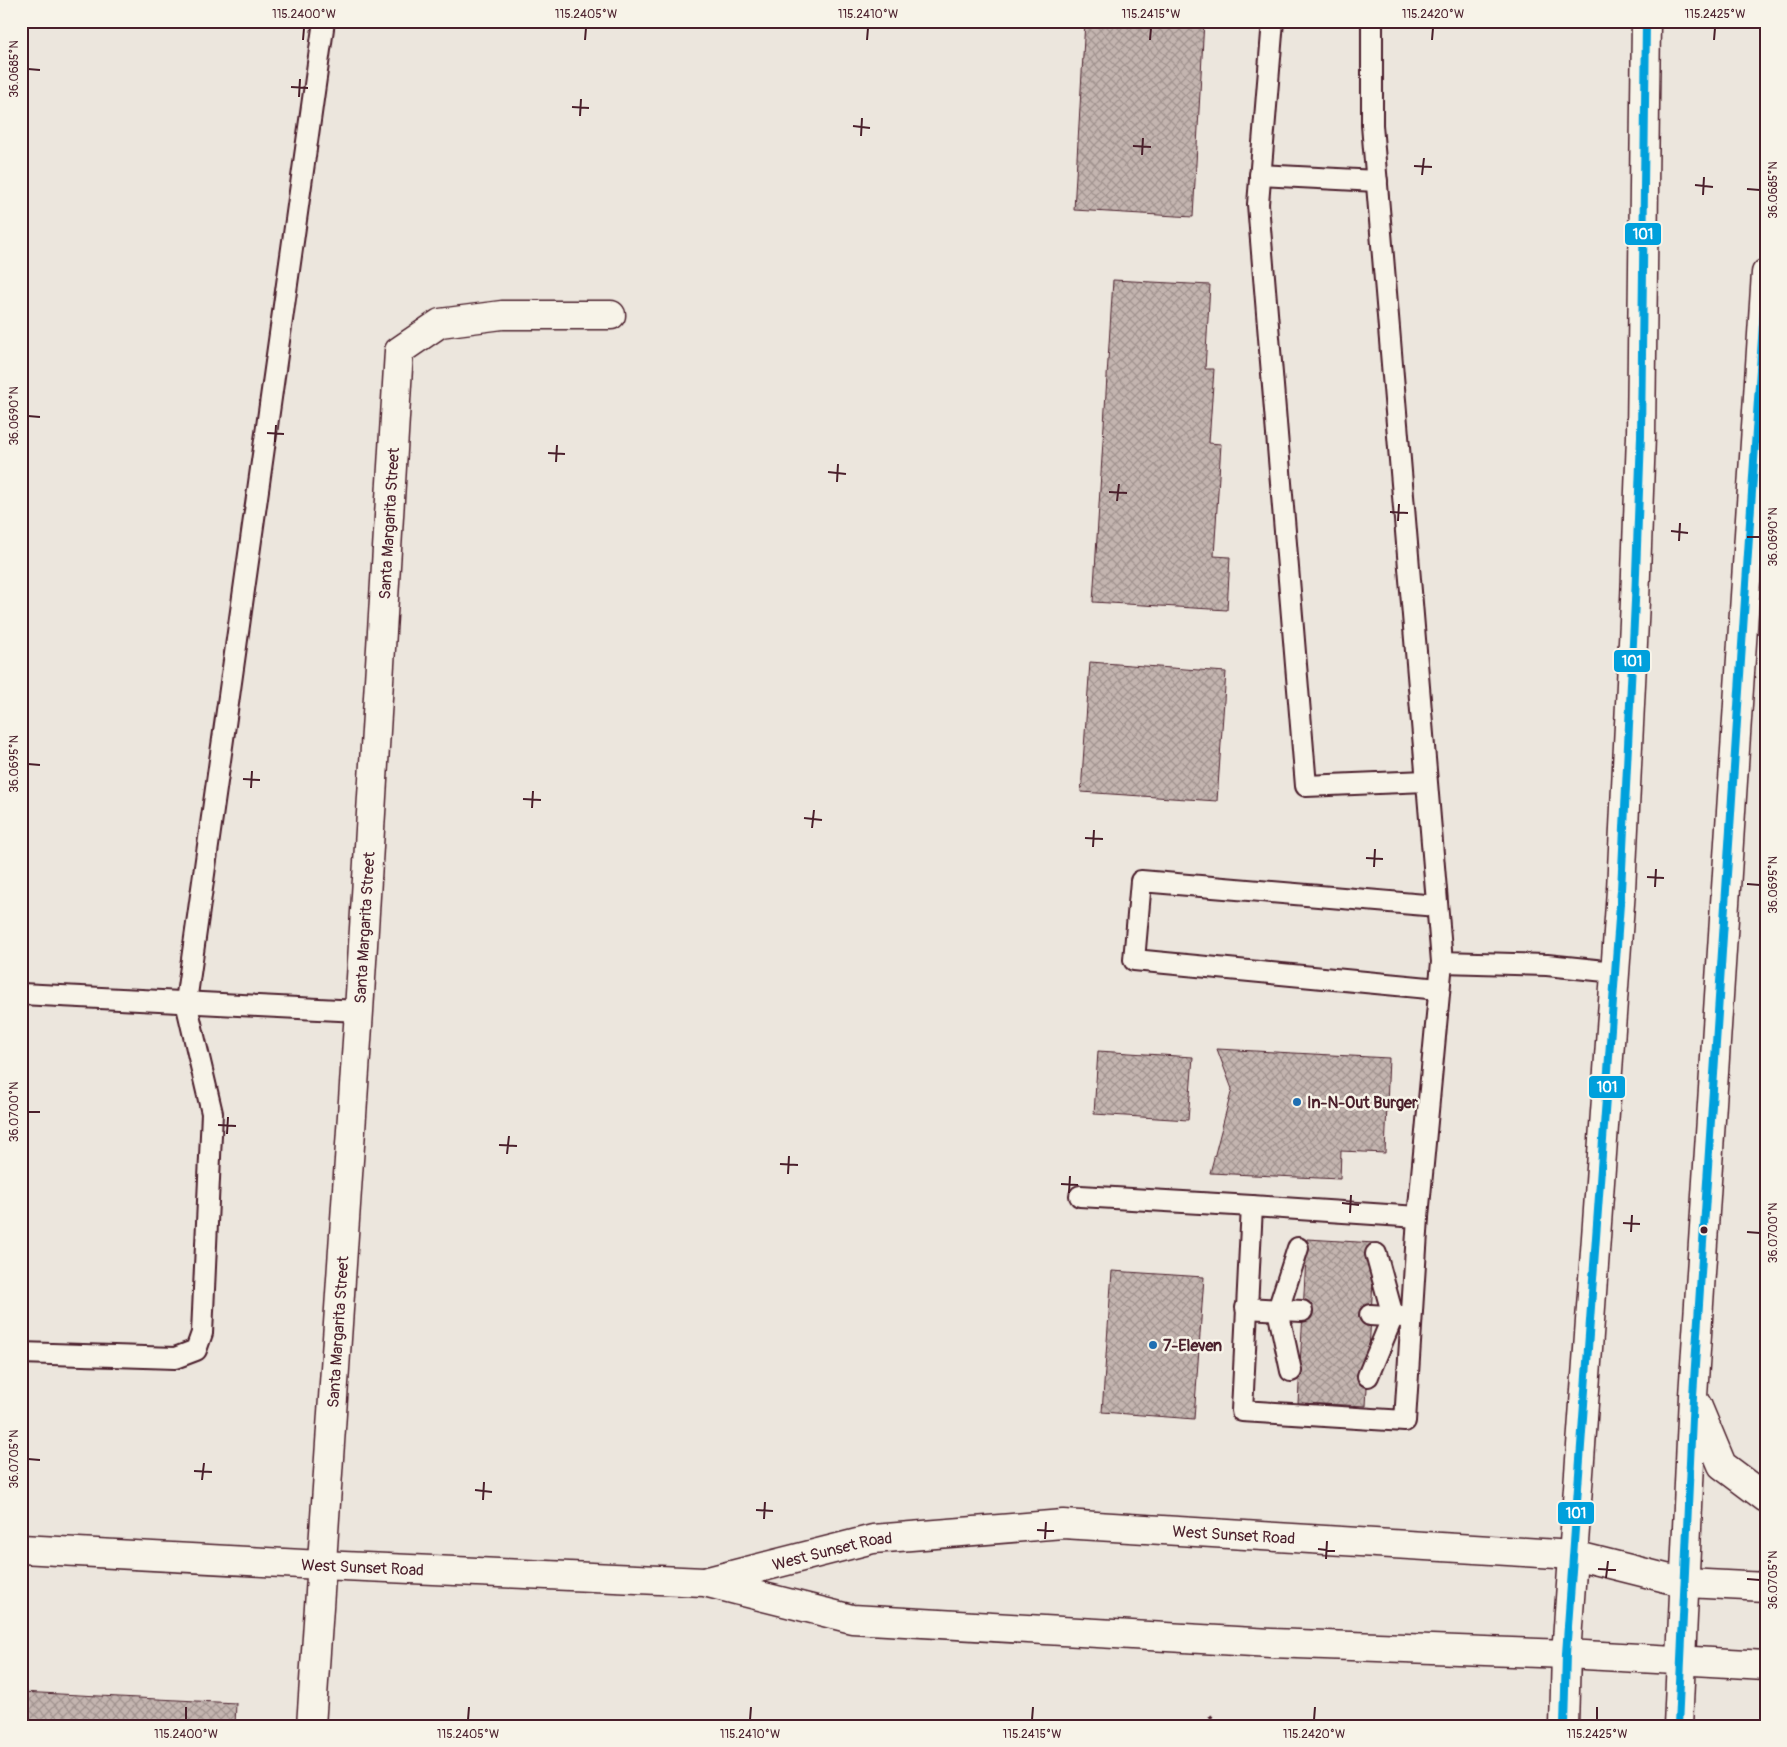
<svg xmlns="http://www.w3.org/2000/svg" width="1787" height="1747" viewBox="0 0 1787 1747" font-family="Pangolin,sans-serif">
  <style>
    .building { fill: url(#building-cross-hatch); stroke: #4a1f2b }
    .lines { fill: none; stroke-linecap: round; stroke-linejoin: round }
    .service-casing { stroke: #4a1f2b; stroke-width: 24 }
    .minor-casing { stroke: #4a1f2b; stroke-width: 31 }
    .secondary-casing { stroke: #4a1f2b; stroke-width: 31 }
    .primary-casing { stroke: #4a1f2b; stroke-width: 31 }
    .path { stroke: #4a1f2b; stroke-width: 3; stroke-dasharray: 4 4; stroke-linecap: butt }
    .service { stroke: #f7f3e8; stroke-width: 20 }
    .minor { stroke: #f7f3e8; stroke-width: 28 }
    .secondary { stroke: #f7f3e8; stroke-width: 28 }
    .primary { stroke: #f7f3e8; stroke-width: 28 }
    .bus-1-casing { stroke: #f7f3e8; stroke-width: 11 }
    .bus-1 { stroke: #00a0dc; stroke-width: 8 }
    .ticks { fill: none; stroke: #4a1f2b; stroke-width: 2 }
    .poi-dot { fill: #1f6fb2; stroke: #f7f3e8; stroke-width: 2 }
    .bus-dot { fill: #4a1f2b; stroke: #f7f3e8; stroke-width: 2 }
    .labels { text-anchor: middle; stroke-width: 5; stroke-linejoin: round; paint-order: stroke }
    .street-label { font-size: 16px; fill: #4a1f2b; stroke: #f7f3e8 }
    .poi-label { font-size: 16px; font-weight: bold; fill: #4a1f2b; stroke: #f7f3e8; text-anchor: start }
    .line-badge { stroke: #f7f3e8; stroke-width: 2 }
    .badge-label { font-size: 14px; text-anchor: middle; font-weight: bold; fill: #fff }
    .neatline { fill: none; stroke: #4a1f2b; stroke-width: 2 }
    .ticks-label { font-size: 12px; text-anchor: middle; fill: #4a1f2b }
  </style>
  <defs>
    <pattern id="building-cross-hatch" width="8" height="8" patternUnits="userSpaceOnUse" patternTransform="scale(1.25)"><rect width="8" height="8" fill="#c4b5b0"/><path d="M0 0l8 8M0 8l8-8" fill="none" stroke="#a1938f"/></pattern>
  </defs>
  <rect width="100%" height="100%" fill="#ece6dd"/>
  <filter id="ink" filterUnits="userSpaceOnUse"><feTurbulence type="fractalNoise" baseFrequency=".02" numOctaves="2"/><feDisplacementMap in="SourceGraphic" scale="10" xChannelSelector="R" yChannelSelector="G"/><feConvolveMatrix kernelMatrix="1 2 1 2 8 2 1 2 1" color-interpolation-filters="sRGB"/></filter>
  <g filter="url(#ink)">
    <g class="building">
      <polygon points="1085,21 1204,21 1193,217 1074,210"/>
      <polygon points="1113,280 1210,285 1205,369 1214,369 1209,443 1221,444 1214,556 1230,557 1227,610 1093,602"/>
      <polygon points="1090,662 1226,672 1217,801 1081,792"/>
      <polygon points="1217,1049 1389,1058 1385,1153 1341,1151 1340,1179 1210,1173 1232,1089"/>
      <polygon points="1098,1051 1193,1057 1188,1120 1094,1114"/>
      <polygon points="1307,1239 1375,1243 1366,1406 1298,1403"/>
      <polygon points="1112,1271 1204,1277 1194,1419 1102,1412"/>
      <polygon points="21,1692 236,1703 235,1726 21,1726"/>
    </g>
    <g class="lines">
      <defs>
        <g id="service">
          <polyline points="1273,21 1258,204 1306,786 1426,781"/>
          <polyline points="1372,21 1372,125 1442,962 1547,965 1615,972"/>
          <polyline points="1260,175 1377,181"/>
          <polyline points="1437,906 1141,881 1134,960 1439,989"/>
          <polyline points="21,994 359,1011"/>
          <polyline points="1080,1196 1252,1206 1418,1217"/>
          <polyline points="1252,1206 1242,1411 1405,1421 1418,1217 1442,962"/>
          <polyline points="1246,1308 1302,1311"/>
          <polyline points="1370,1315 1404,1317"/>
          <polyline points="21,1353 175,1358 196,1350 202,1333 212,1113 186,1002 324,21"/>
          <polyline points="1291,1371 1278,1310 1298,1248"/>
          <polyline points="1368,1376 1393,1316 1376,1254"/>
        </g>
        <g id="minor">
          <path id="s1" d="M311 1726 359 1011 399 351 440 323 502 315H611"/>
        </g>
        <g id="secondary">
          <path id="s2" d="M21 1549 321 1565 704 1582 852 1619 1271 1643 1566 1654 1766 1665"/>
          <path id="s3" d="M708 1581 873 1539 1063 1524 1574 1555 1686 1583 1766 1587"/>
        </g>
        <g id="primary">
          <polyline points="1697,1405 1722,1465 1766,1498"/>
          <polyline points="1564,1726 1566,1654 1621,890 1635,601 1641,436 1646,21"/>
          <polyline points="1678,1726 1693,1396 1766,273"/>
        </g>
      </defs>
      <use href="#service" class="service-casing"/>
      <use href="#minor" class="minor-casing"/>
      <use href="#secondary" class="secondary-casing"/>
      <use href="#primary" class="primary-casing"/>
      <polyline class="path" points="1207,1726 1209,1719 1215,1713"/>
      <use href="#service" class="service"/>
      <use href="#minor" class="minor"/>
      <use href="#secondary" class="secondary"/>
      <use href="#primary" class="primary"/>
      <defs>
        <g id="bus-1">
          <polyline points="1564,1726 1566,1654 1621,890 1635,601 1641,436 1646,21"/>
          <polyline points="1678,1726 1693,1396 1766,277"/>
        </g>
      </defs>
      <use href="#bus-1" class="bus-1-casing"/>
      <use href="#bus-1" class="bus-1"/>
    </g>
  </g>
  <path class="ticks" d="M303 40 304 28M585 40 586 28M867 40 868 28M1150 40 1151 28M1432 40 1433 28M1714 40 1715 28M28 69 40 70M291 87 308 88M299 97 300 79M572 107 589 108M580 116 581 99M853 126 870 128M861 136 862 118M1133 146 1151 147M1142 155 1143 138M1414 166 1432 167M1422 175 1424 158M1695 185 1713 187M1747 189 1760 190M1703 195 1704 177M28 416 40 417M267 433 284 434M275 442 276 425M548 453 565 454M556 462 557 445M828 472 846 474M837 482 838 464M1109 492 1127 493M1117 501 1119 484M1390 512 1408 513M1398 521 1399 504M1671 531 1688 533M1747 537H1760M1679 541 1680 523M28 764 40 765M243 779 260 780M251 788 252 771M523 799 541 800M532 808 533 791M804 818 822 820M812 828 814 810M1085 838 1103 839M1093 847 1094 830M1366 858 1383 859M1374 867 1375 849M1647 877 1664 878M1747 884 1760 885M1655 887 1656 869M28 1112H40M218 1125 236 1126M227 1134 228 1117M499 1145 517 1146M507 1154 509 1136M780 1164 798 1165M788 1174 789 1156M1061 1184 1078 1185M1069 1193 1070 1176M1342 1203 1359 1205M1350 1213 1351 1195M1623 1223 1640 1224M1631 1232 1632 1215M1747 1232 1760 1233M28 1459 40 1460M194 1471 212 1472M202 1480 204 1463M475 1490 492 1492M483 1500 484 1482M756 1510 773 1511M764 1519 765 1502M1037 1530 1054 1531M1045 1539 1046 1522M1318 1549 1335 1551M1326 1559 1327 1541M1598 1569 1616 1570M1606 1578 1608 1561M1747 1579 1760 1580M186 1720V1707M468 1720 469 1707M750 1720 751 1707M1032 1720 1033 1707M1314 1720 1315 1707M1597 1720V1707"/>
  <g class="poi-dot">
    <circle cx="1297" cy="1102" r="5"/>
    <circle cx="1153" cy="1345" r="5"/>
  </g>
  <circle class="bus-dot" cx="1704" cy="1230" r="4.5"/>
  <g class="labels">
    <g class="street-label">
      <text dy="6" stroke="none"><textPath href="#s1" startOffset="1205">Santa Margarita Street</textPath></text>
      <text dy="6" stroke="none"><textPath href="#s1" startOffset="800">Santa Margarita Street</textPath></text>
      <text dy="6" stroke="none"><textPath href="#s1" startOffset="395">Santa Margarita Street</textPath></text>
      <text dy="6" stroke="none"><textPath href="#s3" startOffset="532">West Sunset Road</textPath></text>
      <text dy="6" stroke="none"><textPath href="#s3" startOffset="128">West Sunset Road</textPath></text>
      <text dy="6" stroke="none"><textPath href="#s2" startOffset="342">West Sunset Road</textPath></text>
    </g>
    <g class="poi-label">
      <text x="1307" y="1108">In-N-Out Burger</text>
      <text x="1163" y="1351">7-Eleven</text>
    </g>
  </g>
  <g class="line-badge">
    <rect x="1624" y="222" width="38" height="24" rx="5" fill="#00a0dc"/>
    <rect x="1613" y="649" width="38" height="24" rx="5" fill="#00a0dc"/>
    <rect x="1588" y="1075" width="38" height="24" rx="5" fill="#00a0dc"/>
    <rect x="1557" y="1501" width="38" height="24" rx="5" fill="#00a0dc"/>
  </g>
  <g class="badge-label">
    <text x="1643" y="239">101</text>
    <text x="1632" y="666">101</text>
    <text x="1607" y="1092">101</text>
    <text x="1576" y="1518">101</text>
  </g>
  <rect width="1787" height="1747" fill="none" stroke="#f7f3e8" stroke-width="55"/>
  <rect x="28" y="28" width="1732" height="1692" class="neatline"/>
  <g class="ticks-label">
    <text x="304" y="18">115.2400°W</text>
    <text x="586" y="18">115.2405°W</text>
    <text x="868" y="18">115.2410°W</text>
    <text x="1151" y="18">115.2415°W</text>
    <text x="1433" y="18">115.2420°W</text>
    <text x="1715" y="18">115.2425°W</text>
    <text transform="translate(14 69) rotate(-90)" y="4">36.0685°N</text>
    <text transform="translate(1773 190) rotate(-90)" y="4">36.0685°N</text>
    <text transform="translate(14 416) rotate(-90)" y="4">36.0690°N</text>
    <text transform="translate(1773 537) rotate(-90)" y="4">36.0690°N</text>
    <text transform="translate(14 764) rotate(-90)" y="4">36.0695°N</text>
    <text transform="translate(1773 885) rotate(-90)" y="4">36.0695°N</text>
    <text transform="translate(14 1112) rotate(-90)" y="4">36.0700°N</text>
    <text transform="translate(1773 1233) rotate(-90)" y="4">36.0700°N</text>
    <text transform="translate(14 1459) rotate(-90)" y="4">36.0705°N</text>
    <text transform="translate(1773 1580) rotate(-90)" y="4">36.0705°N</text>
    <text x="186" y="1738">115.2400°W</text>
    <text x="468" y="1738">115.2405°W</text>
    <text x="750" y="1738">115.2410°W</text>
    <text x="1032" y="1738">115.2415°W</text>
    <text x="1314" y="1738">115.2420°W</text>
    <text x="1597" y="1738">115.2425°W</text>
  </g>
</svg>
